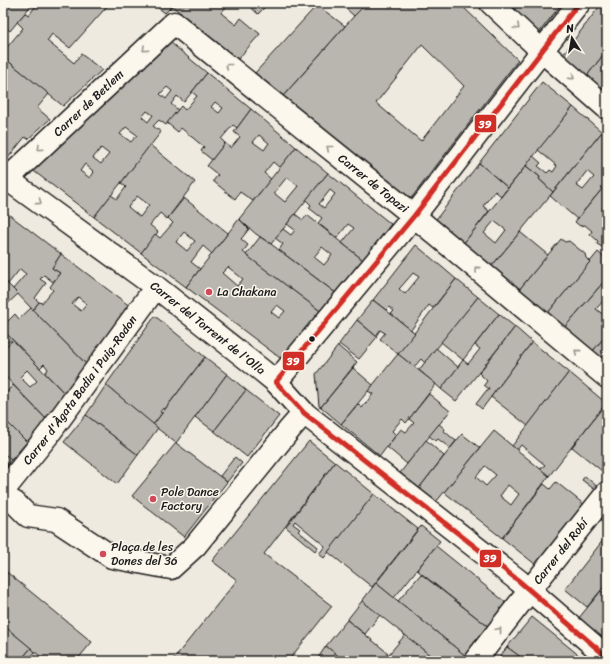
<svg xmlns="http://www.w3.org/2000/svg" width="610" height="664" viewBox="0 0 610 664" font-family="Sriracha,sans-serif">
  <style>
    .building { fill: #b9b6af; stroke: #1c1c1c; fill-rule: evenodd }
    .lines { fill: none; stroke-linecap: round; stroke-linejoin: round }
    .minor-casing { stroke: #1c1c1c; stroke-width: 25 }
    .minor { stroke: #fbf7ec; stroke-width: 22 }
    .bus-1-casing { stroke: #fbf7ec; stroke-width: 8 }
    .bus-1 { stroke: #d02e26; stroke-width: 5 }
    .oneway { stroke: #97948e }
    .poi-dot { fill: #d1495b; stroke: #fbf7ec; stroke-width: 1.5 }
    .bus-dot { fill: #1c1c1c; stroke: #fbf7ec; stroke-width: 1.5 }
    .labels { text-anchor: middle; stroke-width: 3; stroke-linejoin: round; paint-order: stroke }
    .street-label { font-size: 12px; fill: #1c1c1c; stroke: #fbf7ec }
    .poi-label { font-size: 12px; fill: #1c1c1c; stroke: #fbf7ec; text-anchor: start }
    .line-badge { stroke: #fbf7ec; stroke-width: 1.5 }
    .badge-label { font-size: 11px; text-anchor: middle; font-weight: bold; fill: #fff }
  </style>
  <rect width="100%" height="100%" fill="#eeeadf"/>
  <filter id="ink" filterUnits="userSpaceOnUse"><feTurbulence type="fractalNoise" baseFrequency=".025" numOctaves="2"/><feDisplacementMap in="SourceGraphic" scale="8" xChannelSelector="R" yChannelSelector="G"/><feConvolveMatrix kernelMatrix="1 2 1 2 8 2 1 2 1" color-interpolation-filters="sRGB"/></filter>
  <g filter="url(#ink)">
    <g class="building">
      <polygon points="3,3 33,3 10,31 3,25"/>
      <polygon points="38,3 110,3 70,48 52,34 47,41 74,63 81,54 102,70 63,106 3,57 3,52 23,28 17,22 25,13 29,15"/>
      <polygon points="152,3 211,3 214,6 216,3 223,3 227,6 221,13 236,25 241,18 260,34 238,59 172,6 165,13"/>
      <polygon points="246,3 269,3 258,14"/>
      <polygon points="340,3 367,3 354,16"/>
      <path d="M367 3H459L518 60 409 201 283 96 354 16ZM422 45 464 86 421 141 376 103Z"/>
      <polygon points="516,3 562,3 538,34 511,9"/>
      <polygon points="602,3 607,3 607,50 586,77 561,57"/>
      <polygon points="317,5 345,26 283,96 255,73"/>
      <path d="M170 42 207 73 184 102 177 96 171 104 178 110 166 125 159 120 153 126 161 132 94 217 31 169ZM167 87 172 91 166 99 160 94ZM147 111 153 115 148 122 142 117ZM126 127 137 135 131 142 120 134ZM101 148 109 154 101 164 93 158ZM85 164 94 172 90 178 80 171Z"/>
      <polygon points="607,50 607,88 604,92 586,77"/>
      <polygon points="3,57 49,94 37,108 50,119 28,139 25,137 8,158 3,154"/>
      <path d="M207 73 251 109 237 128 233 125 221 139 225 143 212 160 201 151 204 147 181 128 178 132 167 123 181 106 185 110 197 96 192 92ZM215 102 223 108 219 113 211 107Z"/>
      <polygon points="542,82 573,107 508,188 479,163"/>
      <polygon points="573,107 602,132 553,192 539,179 540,177 526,166 533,156 541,163 538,166 547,173 550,170 553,172 557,166 538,150"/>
      <path d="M251 109 296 147 280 168 273 162 264 173 271 179 253 201 240 192 235 199 213 181 218 175 207 166 225 143 231 148 240 137 234 132ZM259 135 269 143 264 150 253 142Z"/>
      <path d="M602 132 607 136V183L577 219 550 196ZM587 171 594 177 583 190 576 185Z"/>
      <path d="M150 145 195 182 167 219 160 213 150 225 158 232 141 253 94 217 111 195 117 199 126 187 121 183ZM137 196 149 205 140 217 128 207Z"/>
      <path d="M296 147 328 173 271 244 256 234 239 219ZM287 177 298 186 285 202 274 193Z"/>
      <polygon points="479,163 508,188 501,196 495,191 483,206 489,211 463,244 434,222"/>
      <path d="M526 166 540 177 539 179 553 192 491 267 463 244ZM494 221 506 230 496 243 484 233Z"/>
      <path d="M328 173 391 224 363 260 342 243 354 228 348 224 337 238 319 224 318 223 322 218 309 208 311 205 306 200ZM330 190 335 194 324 208 319 204Z"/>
      <polygon points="607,183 607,202 602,209 607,213 607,241 602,247 597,244 598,241 590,234 592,231 585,225 580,226 575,222"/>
      <path d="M184 198 228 233 212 254 203 246 191 262 200 269 186 287 141 253 155 234 160 238 173 223 168 218ZM184 232 195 241 187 251 176 242Z"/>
      <polygon points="3,210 61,254 52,268 60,273 53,282 44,275 40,279 46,283 35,298 39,302 33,310 13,289 26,274 20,269 8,284 3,279 3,245 7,240 3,237"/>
      <path d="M295 214 303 220 307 215 363 260 337 294 279 250 283 244 275 238 283 229 291 235 295 230 287 224ZM322 247 332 255 324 265 314 257Z"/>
      <path d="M239 219 249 229 241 239 248 245 243 252 323 313 284 361 186 287ZM228 267 243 279 237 286 222 273ZM277 305 285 311 279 318 271 312Z"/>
      <polygon points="520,232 548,255 518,291 491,267"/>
      <polygon points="260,237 271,244 337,294 323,313 246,255"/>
      <polygon points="561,239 565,242 569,241 585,254 586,258 590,262 547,314 518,291"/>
      <path d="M416 245 456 279 433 308 429 305 411 330 391 314 394 311 389 307 386 310 373 300ZM413 273 419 277 405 294 399 289Z"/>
      <polygon points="598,252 607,260 607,278 564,328 547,314"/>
      <path d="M61 254 131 307 89 367 33 310 39 302 42 303 53 290 50 287 60 273 52 268ZM78 297 87 304 81 311 72 304Z"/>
      <polygon points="607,278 607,302 604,300 596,309 605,316 607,315 607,334 592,352 564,328"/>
      <polygon points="3,279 18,294 3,308"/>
      <polygon points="456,279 478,297 425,363 421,359 414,367 398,354"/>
      <polygon points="478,297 499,314 463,360 441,342"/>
      <polygon points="373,300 415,333 398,354 380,339 385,333 380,330 376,336 357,320"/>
      <polygon points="31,308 89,367 67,396 45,373 48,369 44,364 40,368 3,330 3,326 15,314 19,319"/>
      <polygon points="499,314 515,327 456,401 441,389 463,360 468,364 480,349 475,345"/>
      <polygon points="155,316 205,357 165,409 163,408 160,412 162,413 153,425 106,385"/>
      <polygon points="357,320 377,337 359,359 339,344"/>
      <polygon points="515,327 532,342 482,409 476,404 486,391 487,392 489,389 484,385 487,381 479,373"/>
      <path d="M3 330 67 396 47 420 3 374V349L12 341H9L3 346ZM27 370 37 381 30 387 20 377Z"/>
      <polygon points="607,334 607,364 592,352"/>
      <polygon points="532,342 569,372 528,426 491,397"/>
      <polygon points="338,346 357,362 321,407 319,406 316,374"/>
      <polygon points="436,348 458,367 441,389 419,370"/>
      <polygon points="398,354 436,384 406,423 402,419 392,431 396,435 380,456 341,424 358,404 362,408 373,394 368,391"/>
      <polygon points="205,357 227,374 176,443 153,425"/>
      <polygon points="353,368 373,385 341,424 321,407"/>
      <polygon points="569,372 606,403 549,476 540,469 545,465 521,445 517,450 512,446"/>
      <polygon points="227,374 246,390 214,431 195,417"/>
      <polygon points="13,385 47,420 27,442 3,418 3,396"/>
      <polygon points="106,385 158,428 138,455 86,415"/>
      <polygon points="246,390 279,416 247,457 214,431"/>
      <polygon points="429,394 450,411 407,464 387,447 401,429 406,432 414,423 409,419"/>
      <polygon points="606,403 607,404 607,475 572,447"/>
      <polygon points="86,415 138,455 117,484 64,442"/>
      <polygon points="3,418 27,442 11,460 3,452"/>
      <polygon points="439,424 445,429 444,431 456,441 450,448 438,439 436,441 429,436"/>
      <path d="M494 431 549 476 502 538 444 492ZM485 466 496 475 486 486 476 477ZM508 485 519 494 511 505 500 496Z"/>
      <polygon points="462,434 480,448 436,502 419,488"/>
      <polygon points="426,440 444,456 419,488 400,473"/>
      <polygon points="309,441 335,462 264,554 332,606 288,661 172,661 237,580 212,561"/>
      <polygon points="176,443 227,482 184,537 132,496"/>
      <polygon points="3,452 11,460 3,470"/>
      <polygon points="235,457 242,463 227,482 220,476"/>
      <polygon points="335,462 374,494 324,558 319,554 325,546 295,521 293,524 300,529 298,531 318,547 315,551 286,527"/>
      <polygon points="585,476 600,489 598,492 582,480"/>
      <polygon points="556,482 586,506 540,568 502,538 544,484 550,489"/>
      <polygon points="374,494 418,529 372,587 328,552"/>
      <polygon points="421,526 440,541 394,598 376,583"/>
      <polygon points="607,535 607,583 587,607 565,589"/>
      <polygon points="436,546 504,601 506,607 490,628 417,570"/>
      <polygon points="3,569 92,642 76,661 46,661 3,625"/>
      <polygon points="421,574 490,628 467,657 398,601"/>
      <polygon points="376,583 467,657 465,661 437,661 362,601"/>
      <polygon points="601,591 607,596 607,643 578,619"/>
      <polygon points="362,601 380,615 365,634 347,620"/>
      <polygon points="532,617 586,661 526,661 507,647"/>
      <polygon points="347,620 388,653 382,661 344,661 326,646"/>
      <polygon points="3,625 31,648 20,661 3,661"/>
      <polygon points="405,635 416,644 437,661 397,661 393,658 389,654"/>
      <polygon points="326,646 336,654 344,661 316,661"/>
      <polygon points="507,647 526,661 497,661"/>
      <polygon points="31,648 35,652 30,658 34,661 20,661"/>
    </g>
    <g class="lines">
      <defs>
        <g id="minor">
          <polyline points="491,3 542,51 607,108"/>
          <path id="s1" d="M3 176 156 287 260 369 276 382 304 413 519 581 607 657"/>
          <path id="s2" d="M3 183 174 23 414 216 607 377"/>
          <polyline points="276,382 414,216 579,3"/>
          <path id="s3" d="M3 491 48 435 156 287"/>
          <polyline points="3,496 15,503 28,516 56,520 112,557 171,568 195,546 290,429 304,413"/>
          <path id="s4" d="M475 661 537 581 607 493"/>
        </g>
      </defs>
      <use href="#minor" class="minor-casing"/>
      <use href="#minor" class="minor"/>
      <defs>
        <polyline id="bus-1" points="579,3 414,216 276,382 304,413 519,581 607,657"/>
      </defs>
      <use href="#bus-1" class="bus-1-casing"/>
      <use href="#bus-1" class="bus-1"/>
    </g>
    <defs><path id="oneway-chevron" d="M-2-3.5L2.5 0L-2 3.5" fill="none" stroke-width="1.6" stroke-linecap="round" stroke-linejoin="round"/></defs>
    <g class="oneway">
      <use href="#oneway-chevron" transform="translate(517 27) rotate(43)"/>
      <use href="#oneway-chevron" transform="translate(145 49) rotate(137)"/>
      <use href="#oneway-chevron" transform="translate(228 66) rotate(-141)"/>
      <use href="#oneway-chevron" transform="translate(572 77) rotate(41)"/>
      <use href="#oneway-chevron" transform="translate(40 148) rotate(137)"/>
      <use href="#oneway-chevron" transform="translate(329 148) rotate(-141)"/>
      <use href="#oneway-chevron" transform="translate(39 202) rotate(36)"/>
      <use href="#oneway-chevron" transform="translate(477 269) rotate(-140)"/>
      <use href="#oneway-chevron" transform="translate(577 352) rotate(-140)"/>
      <use href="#oneway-chevron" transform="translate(499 630) rotate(-52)"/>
    </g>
  </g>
  <g class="poi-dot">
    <circle cx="209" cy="292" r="4"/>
    <circle cx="153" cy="499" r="4"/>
    <circle cx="103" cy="554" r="4"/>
  </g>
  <circle class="bus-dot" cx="312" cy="339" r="3.5"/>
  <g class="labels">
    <g class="street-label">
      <text dy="4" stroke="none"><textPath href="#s2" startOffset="117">Carrer de Betlem</textPath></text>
      <text dy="4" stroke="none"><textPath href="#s2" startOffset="490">Carrer de Topazi</textPath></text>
      <text dy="4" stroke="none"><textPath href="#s1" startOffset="255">Carrer del Torrent de l'Olla</textPath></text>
      <text dy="4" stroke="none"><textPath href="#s3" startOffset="127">Carrer d'Àgata Badia i Puig-Rodon</textPath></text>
      <text dy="4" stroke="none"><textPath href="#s4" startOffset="139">Carrer del Robí</textPath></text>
    </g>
    <g class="poi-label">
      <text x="217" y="296">La Chakana</text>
      <text x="161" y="496">Pole Dance<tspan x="161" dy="14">Factory</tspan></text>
      <text x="111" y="551">Plaça de les<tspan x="111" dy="14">Dones del 36</tspan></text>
    </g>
  </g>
  <g class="line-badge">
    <rect x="474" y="114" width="23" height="19" rx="4" fill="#d02e26"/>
    <rect x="282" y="351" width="23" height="20" rx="4" fill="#d02e26"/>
    <rect x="479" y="549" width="23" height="19" rx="4" fill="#d02e26"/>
  </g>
  <g class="badge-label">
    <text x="485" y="128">39</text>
    <text x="293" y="365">39</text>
    <text x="490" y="562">39</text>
  </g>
  <rect width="610" height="664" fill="none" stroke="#fbf7ec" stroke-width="16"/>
  <rect x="8" y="8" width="594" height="648" fill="none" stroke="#1c1c1c" stroke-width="1.5" filter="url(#ink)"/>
  <g transform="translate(572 38) rotate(349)" stroke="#fbf7ec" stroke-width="3" paint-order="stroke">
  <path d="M0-3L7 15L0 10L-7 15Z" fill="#1c1c1c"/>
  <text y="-6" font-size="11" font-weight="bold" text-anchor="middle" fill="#1c1c1c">N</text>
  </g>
</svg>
